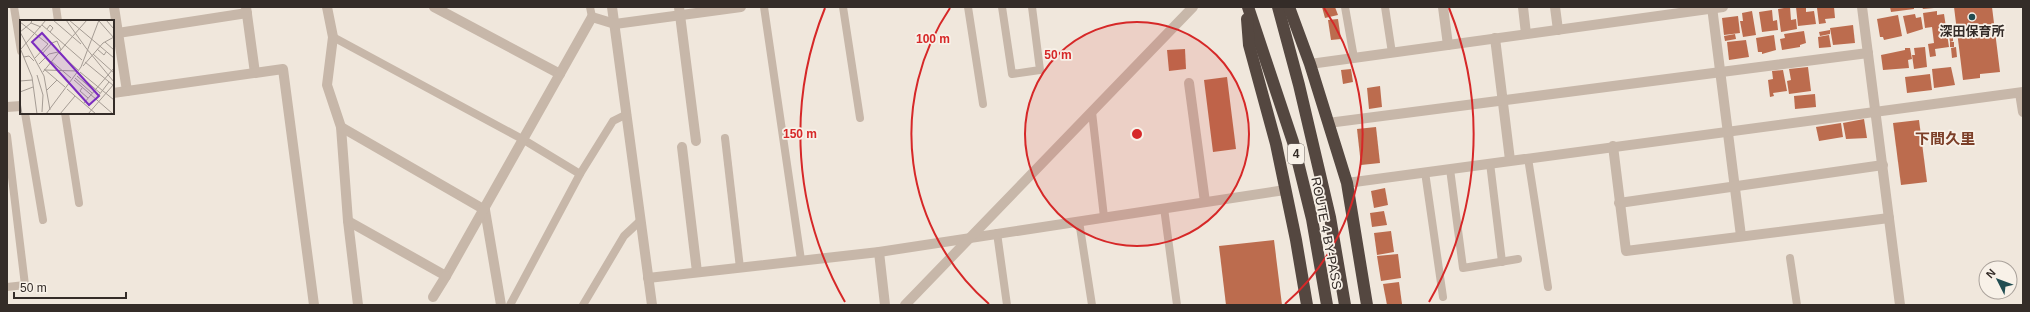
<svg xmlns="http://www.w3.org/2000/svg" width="2030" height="312" viewBox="0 0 2030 312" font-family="Arial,'Noto Sans JP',sans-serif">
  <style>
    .building { fill: #bc6c4e }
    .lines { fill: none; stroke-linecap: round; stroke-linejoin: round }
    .lane { stroke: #c7b7a9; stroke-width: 8 }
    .street { stroke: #c7b7a9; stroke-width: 10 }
    .highway { stroke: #544740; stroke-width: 12 }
    .ring { fill: none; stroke: #d62828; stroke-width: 2 }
    .poi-dot { fill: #214d52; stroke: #f8f1e8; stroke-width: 1.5 }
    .labels { text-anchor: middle; stroke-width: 3.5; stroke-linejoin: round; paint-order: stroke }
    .shield { fill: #f8f1e8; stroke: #6f6762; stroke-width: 1 }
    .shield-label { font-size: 12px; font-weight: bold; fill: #342c28 }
    .poi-label { font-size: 13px; font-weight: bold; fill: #342c28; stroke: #f8f1e8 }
    .street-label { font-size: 13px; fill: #342c28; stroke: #f8f1e8 }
    .quarter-label { font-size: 15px; font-weight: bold; fill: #7c3f28; stroke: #f8f1e8 }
    .inset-road { fill: none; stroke: #a59c94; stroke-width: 1 }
    .view { fill: #7b2cbf; fill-opacity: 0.15; stroke: #7b2cbf; stroke-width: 2 }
    .inset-edge { fill: none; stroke: #342c28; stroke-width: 2 }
    .centre { fill: #d62828; stroke: #f8f1e8; stroke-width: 2 }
    .ring-label { font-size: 12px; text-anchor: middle; font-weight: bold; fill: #d62828; stroke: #f8f1e8; stroke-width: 3.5; stroke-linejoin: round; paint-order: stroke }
  </style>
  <rect width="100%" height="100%" fill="#f0e7dc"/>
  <g class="building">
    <polygon points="1322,7 1335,7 1338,15 1325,18"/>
    <polygon points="1790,7 1791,20 1796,19 1797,29 1781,32 1778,9"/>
    <polygon points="1796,7 1806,7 1806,12 1814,11 1816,24 1798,26"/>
    <polygon points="1823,7 1834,7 1835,18 1825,19 1826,23 1819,24 1817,8"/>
    <polygon points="1890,7 1914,7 1914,9 1891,12"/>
    <polygon points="1922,7 1934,7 1934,8 1923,9"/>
    <polygon points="1954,7 1992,7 2000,72 1980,74 1980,78 1963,80"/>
    <polygon points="1772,10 1773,21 1777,20 1778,30 1762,32 1759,12"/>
    <polygon points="1752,11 1756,35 1743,37 1740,21 1743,21 1742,13"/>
    <polygon points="1937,11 1937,15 1944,14 1949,47 1935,49 1936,56 1930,57 1928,44 1934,43 1932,27 1925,28 1923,13"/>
    <polygon points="1915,14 1916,18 1921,17 1923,29 1907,34 1903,16"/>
    <polygon points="1898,15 1902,36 1884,40 1883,37 1880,37 1877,19"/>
    <polygon points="1738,16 1740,33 1724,35 1722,18"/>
    <polygon points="1338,19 1341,39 1331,40 1328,20"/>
    <polygon points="1853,25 1855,43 1833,45 1830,28"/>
    <polygon points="1830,30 1830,34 1820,36 1819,32"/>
    <polygon points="1804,31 1806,43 1800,45 1800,47 1782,50 1780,39 1785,38 1784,34"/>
    <polygon points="1735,34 1736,39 1725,41 1724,36"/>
    <polygon points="1774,35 1776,50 1762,54 1762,52 1758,52 1756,38"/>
    <polygon points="1829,35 1831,47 1819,48 1818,37"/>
    <polygon points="1949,35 1953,35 1953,41 1950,42"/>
    <polygon points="1746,40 1749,57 1729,60 1727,42"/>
    <rect x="1950" y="42" width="4" height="5"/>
    <polygon points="1925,47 1927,67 1914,69 1912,55 1915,55 1914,48"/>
    <polygon points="1956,47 1957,57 1952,58 1951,48"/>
    <polygon points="1905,48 1910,48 1912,59 1908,60 1909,68 1883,70 1881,55 1905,50"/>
    <polygon points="1185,49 1186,69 1169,71 1167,50"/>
    <polygon points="1808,67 1811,91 1789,94 1787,81 1791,80 1789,69"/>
    <polygon points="1951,67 1955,85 1934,88 1932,69"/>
    <polygon points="1351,69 1353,82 1343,84 1341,70"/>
    <polygon points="1783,70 1787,91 1773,93 1774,96 1770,97 1768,80 1773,79 1772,71"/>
    <polygon points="1930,74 1932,90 1907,93 1905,77"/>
    <polygon points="1227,77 1236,149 1213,152 1204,80"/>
    <polygon points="1380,86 1382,107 1369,109 1367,88"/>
    <polygon points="1815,94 1816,107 1795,109 1794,96"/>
    <polygon points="1864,119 1867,138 1846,139 1843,123"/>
    <polygon points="1919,120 1927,182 1901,185 1893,123"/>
    <polygon points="1841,123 1843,137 1819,141 1816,127"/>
    <polygon points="1376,127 1380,163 1361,165 1357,129"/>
    <polygon points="1385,188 1388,205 1374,208 1371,191"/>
    <polygon points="1384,211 1387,225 1372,227 1370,213"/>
    <polygon points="1391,231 1394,252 1377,255 1374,233"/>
    <polygon points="1274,240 1282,305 1226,305 1219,246"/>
    <polygon points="1398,254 1401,278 1381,281 1377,256"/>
    <polygon points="1399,282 1402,304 1387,305 1383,284"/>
  </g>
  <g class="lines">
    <g class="lane">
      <polyline points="14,7 21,51"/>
      <polyline points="56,7 58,21"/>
      <polyline points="590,7 592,17"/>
      <polyline points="764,7 801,260"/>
      <polyline points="843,7 860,118"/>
      <polyline points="968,7 983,104"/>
      <polyline points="1002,7 1012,74 1040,70 1032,7"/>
      <polyline points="1345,7 1354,58"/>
      <polyline points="1385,7 1392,53"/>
      <polyline points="333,37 524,140 580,174"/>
      <polyline points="1092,112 1104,217"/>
      <polyline points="25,113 43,220"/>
      <polyline points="65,113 79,203"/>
      <polyline points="7,136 25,285 7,287"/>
      <polyline points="725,138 740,268"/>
      <polyline points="1528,158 1548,287"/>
      <polyline points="1490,163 1502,262"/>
      <polyline points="1450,169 1463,268 1518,259"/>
      <polyline points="1425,172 1443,297"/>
      <polyline points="1164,208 1177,305"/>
      <polyline points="1079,221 1092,305"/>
      <polyline points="997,233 1007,305"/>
      <polyline points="1790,258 1797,305"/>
      <polyline points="510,305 580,174 613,121 627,114"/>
      <polyline points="583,305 624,236 640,221"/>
    </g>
    <g class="street">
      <polyline points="114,7 127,91"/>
      <polyline points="246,7 255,73"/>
      <polyline points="327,7 333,37 327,85 341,127 348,221 358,305"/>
      <polyline points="434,7 560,74"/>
      <polyline points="612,7 652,305"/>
      <polyline points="679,7 696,141"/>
      <polyline points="1443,7 1448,45"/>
      <polyline points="1523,7 1526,34"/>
      <polyline points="1555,7 1558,30"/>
      <polyline points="1712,7 1741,236"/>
      <polyline points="1862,7 1900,305"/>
      <polyline points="118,33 247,13"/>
      <polyline points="1495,38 1510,160"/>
      <polyline points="1310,64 1723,7"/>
      <polyline points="1189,83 1205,202"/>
      <polyline points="113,93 283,69 314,305"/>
      <polyline points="2020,93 2023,112"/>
      <polyline points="7,107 21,106"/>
      <polyline points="1328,123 1868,53"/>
      <polyline points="341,127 485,210"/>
      <polyline points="1613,146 1626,251 1889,218"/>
      <polyline points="682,147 697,272"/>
      <polyline points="1347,183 2023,92"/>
      <polyline points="1619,203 1883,165"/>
      <polyline points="485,210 501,305"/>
      <polyline points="348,221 446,276 592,17 615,24 741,7"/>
      <polyline points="879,252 885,305"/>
      <polyline points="648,278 879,252 1285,190"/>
      <polyline points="433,297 446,276"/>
      <polyline points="905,305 1193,7"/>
    </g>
    <g class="highway">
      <polyline points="1248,7 1293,142 1312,219 1327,305"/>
      <polyline points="1278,7 1299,85 1330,217 1345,305"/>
      <polyline points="1289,7 1310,64 1347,183 1367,305"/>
      <polyline points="1247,19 1249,45 1276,144 1296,240 1307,305"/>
    </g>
  </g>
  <circle cx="1137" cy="134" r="112" fill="#d62828" fill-opacity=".12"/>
  <g class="ring">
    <circle cx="1137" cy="134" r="112"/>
    <path d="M989 304A225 225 0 0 1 950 8M1324 8A225 225 0 0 1 1285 304"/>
    <path d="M845 302A337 337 0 0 1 825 8M1449 8A337 337 0 0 1 1429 302"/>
  </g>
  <circle class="poi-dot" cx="1972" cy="17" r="4"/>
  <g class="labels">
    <rect class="shield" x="1288" y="144" width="16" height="20" rx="3"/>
    <g class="shield-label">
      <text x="1296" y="158">4</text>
    </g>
    <g class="poi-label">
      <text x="1972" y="36">深田保育所</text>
    </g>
    <g class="street-label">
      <text transform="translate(1327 233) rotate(79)" y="5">ROUTE 4 BY-PASS</text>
    </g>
    <g class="quarter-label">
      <text x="1945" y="144">下間久里</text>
    </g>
  </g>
  <g transform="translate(20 20)">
    <rect width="94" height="94" fill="#f0e7dc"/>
    <path class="inset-road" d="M12 0 11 3 21 7M33 0 61 24M46 0 66 28M49 0 94 38M86 0 94 9M79 1 94 18M0 2 28 24 15 38M22 5 62 40M27 9 30 5 33 8 30 12M0 12 11 3M0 12 24 56 30 90M85 22 94 30M45 25 67 0M0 28 12 57 17 94M66 28 94 62M1 29 26 0M77 29 84 35 86 32M73 34 94 53M4 37 9 36 14 41M31 41 51 58M31 42 22 34 32 23 37 21 41 30M65 42 94 66M19 44 29 34 38 32 58 50M63 46 83 23 94 17M24 49 45 67M25 50 57 51M23 52 45 25M60 52 94 80M17 55 23 75 22 92M57 56 79 75 89 62M55 58 72 73M54 60 93 94M0 61 12 60M66 61 80 73M62 68 60 71 68 78M47 69 76 94M27 70 37 60M0 72 13 67M0 82 2 94M64 83 94 48M26 94 61 47 79 0M40 94 55 76M68 94 94 64"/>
    <path class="view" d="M22 13 79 76 69 85 12 22Z"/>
    <rect width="94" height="94" class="inset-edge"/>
  </g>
  <circle cx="1137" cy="134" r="6" class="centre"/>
  <g class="ring-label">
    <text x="933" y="43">100 m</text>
    <text x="1058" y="59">50 m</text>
    <text x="800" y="138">150 m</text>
  </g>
  <rect width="2030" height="312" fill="none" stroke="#342c28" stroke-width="16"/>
  <g transform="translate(1998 280) rotate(312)"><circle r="19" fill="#f8f1e8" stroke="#aaa29b"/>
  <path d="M0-3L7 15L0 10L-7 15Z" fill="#214d52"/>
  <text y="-6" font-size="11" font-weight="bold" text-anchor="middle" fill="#342c28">N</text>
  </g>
  <path d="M14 292v6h112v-6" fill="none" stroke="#342c28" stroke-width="2"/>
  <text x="20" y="292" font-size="12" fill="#342c28" stroke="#f8f1e8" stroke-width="3" paint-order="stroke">50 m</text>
</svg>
